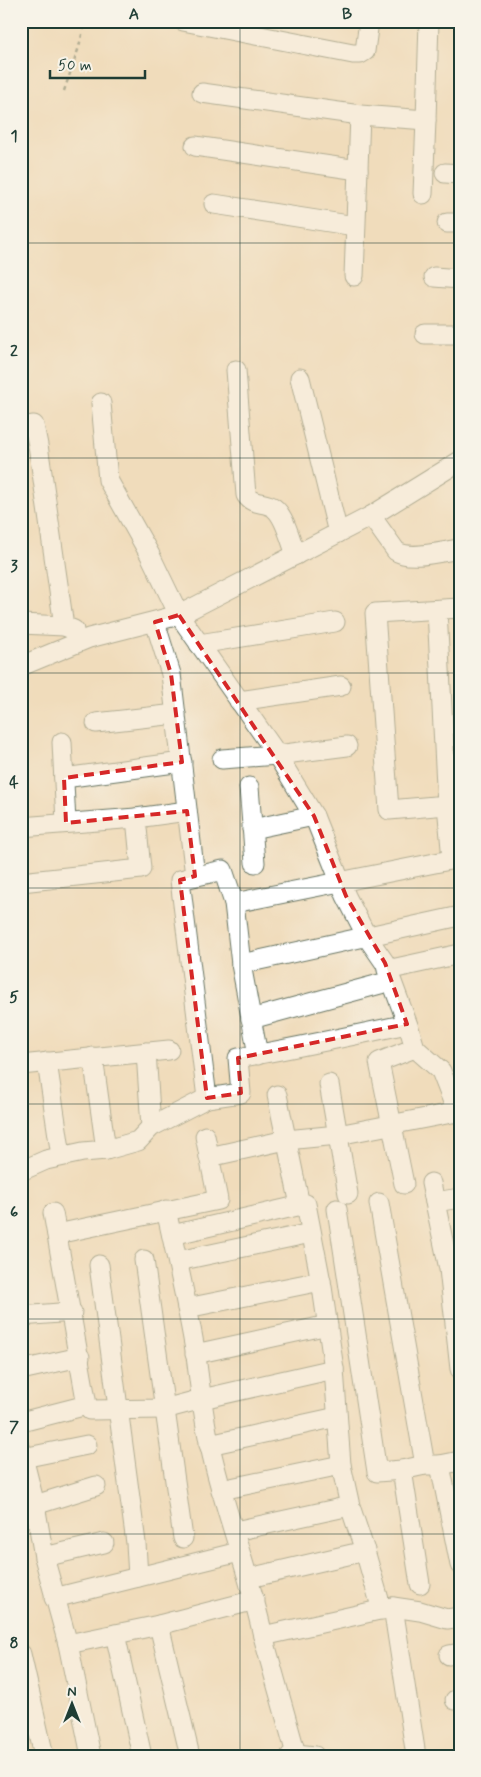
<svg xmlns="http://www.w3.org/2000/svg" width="481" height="1777" viewBox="0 0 481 1777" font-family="Mynerve,sans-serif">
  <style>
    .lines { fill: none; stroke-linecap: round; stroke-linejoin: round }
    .minor-casing { stroke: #687563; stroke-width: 21 }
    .path { stroke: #687563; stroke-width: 2.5; stroke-dasharray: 4 4; stroke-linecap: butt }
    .minor { stroke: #fff; stroke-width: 19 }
    .marked { fill: none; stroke: #d62828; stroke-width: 4; stroke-dasharray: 10 6; stroke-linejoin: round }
    .grid { fill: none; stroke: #1f3d34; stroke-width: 1; stroke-opacity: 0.55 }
    .neatline { fill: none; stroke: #1f3d34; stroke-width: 2 }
    .grid-label { font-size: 16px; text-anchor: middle; font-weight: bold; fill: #1f3d34 }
  </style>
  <rect width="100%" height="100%" fill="#f7f3e8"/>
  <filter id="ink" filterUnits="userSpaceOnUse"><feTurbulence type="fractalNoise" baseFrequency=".02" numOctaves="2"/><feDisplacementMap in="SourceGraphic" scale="10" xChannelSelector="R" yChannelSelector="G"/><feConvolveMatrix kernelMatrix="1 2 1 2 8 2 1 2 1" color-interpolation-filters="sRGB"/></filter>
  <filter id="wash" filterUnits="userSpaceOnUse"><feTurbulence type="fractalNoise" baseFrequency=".0096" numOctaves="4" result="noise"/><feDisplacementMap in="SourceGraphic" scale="20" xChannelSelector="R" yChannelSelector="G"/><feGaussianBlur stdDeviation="1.12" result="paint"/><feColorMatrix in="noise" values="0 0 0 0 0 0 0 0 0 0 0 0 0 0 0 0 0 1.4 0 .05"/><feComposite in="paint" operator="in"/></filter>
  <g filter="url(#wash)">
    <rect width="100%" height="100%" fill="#f0dcbb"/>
  </g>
  <g filter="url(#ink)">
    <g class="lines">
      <defs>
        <g id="minor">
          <polyline points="183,21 353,54 360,54 365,51 369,21"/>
          <polyline points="202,93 360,115"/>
          <polyline points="195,146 358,170"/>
          <polyline points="445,173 460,174"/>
          <polyline points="423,194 426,120"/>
          <polyline points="214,204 355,226"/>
          <polyline points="447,223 460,223"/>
          <polyline points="354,276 360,115 426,120 429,21"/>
          <polyline points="434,277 460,279"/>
          <polyline points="425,334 460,334"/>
          <path d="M236 370 246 495C253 506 265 501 274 508 285 516 291 542 296 555"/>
          <polyline points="300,378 338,533"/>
          <polyline points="101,403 108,480 150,555 179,615 272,747 314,816 346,896 367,937 385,963 409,1028 415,1048"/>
          <polyline points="21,427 34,425 38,445 64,626"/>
          <path d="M371 516 396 551C410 561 443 551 460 549"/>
          <polyline points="437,610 447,805 389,810 375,613 460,608"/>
          <polyline points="155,622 171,674 195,876"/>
          <polyline points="21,624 64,626 74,630"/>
          <polyline points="199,644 335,622"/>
          <polyline points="21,666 89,638 179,615 371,516 460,461"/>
          <polyline points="239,701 341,686"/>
          <polyline points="96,723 176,714"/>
          <polyline points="62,742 66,823"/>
          <polyline points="222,759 277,755 347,746"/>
          <polyline points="64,778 182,762"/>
          <polyline points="249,787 255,863"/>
          <polyline points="447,805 452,859"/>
          <polyline points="21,827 136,818"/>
          <polyline points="252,829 314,816"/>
          <polyline points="21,882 141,869 136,818 187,811"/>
          <polyline points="234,903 460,858"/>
          <polyline points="241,964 460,916"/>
          <polyline points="387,970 460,954"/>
          <polyline points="251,1019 391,981"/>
          <polyline points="146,1052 151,1127"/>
          <path d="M258 1055 241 964 234 903 223 870 180 880 207 1098 241 1093 238 1058C294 1048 351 1036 407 1024"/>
          <polyline points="93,1057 106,1150"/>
          <polyline points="47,1062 61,1156"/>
          <polyline points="21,1065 169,1050"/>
          <polyline points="329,1084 348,1194"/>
          <polyline points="277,1095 300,1205"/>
          <polyline points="209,1157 286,1140 338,1135 457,1112 460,1115"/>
          <polyline points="21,1171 46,1160 83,1152 106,1150 138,1141 151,1127 207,1098"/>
          <polyline points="431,1183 449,1269 460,1369"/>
          <polyline points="404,1184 379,1062 415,1048 441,1071 457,1112"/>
          <polyline points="435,1202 460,1198"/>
          <polyline points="379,1203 425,1465"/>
          <polyline points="337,1209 377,1472 402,1470 425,1465 440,1465 460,1461"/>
          <path d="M166 1210C177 1259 188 1307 196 1356 200 1386 203 1416 210 1446 224 1510 249 1571 263 1636L393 1607 420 1611 447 1619 460 1617"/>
          <polyline points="53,1213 87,1405 90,1410 164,1409 202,1399 334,1369"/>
          <polyline points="57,1234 218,1200 205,1136"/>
          <polyline points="172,1235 306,1204 322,1287 334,1369 341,1465 350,1506 365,1551 382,1610"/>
          <polyline points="144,1260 183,1538"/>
          <polyline points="178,1261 311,1233"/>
          <polyline points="99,1265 136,1543 138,1577"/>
          <polyline points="187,1308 321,1281"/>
          <polyline points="21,1316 72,1312"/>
          <polyline points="195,1354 328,1325"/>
          <polyline points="21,1370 80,1357"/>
          <polyline points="21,1422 87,1405"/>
          <polyline points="209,1445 337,1417"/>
          <polyline points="21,1449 35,1505 44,1557 68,1644 91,1756"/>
          <polyline points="23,1458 87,1445"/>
          <polyline points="440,1465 460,1565"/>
          <polyline points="402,1470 420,1584"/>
          <polyline points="221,1490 341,1465"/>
          <polyline points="35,1505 96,1486"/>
          <polyline points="235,1531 350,1506"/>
          <polyline points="44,1557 104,1543"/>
          <polyline points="249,1578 365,1551"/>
          <polyline points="54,1598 239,1552"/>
          <polyline points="393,1607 416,1756"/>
          <polyline points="159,1625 190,1756"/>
          <polyline points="115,1634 142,1756"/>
          <polyline points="263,1636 296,1754"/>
          <polyline points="68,1644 159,1625 255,1600"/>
          <polyline points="21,1654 44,1756"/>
          <polyline points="449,1655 460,1653"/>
          <polyline points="455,1700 460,1699"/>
          <polyline points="290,1756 296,1754 315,1756"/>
        </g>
      </defs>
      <use href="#minor" class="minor-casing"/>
      <polyline class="path" points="64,91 78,50 84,27 87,21"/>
      <use href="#minor" class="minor"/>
    </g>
  </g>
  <path d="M0 0H481V1777H0ZM179 615 314 816 346 896 385 963 407 1024 238 1058 241 1093 207 1098 180 880 195 876 187 811 66 823 64 778 182 762 171 674 155 622Z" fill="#f0dcbb" fill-opacity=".55" fill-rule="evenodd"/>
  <path class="marked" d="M179 615 314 816 346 896 385 963 407 1024 238 1058 241 1093 207 1098 180 880 195 876 187 811 66 823 64 778 182 762 171 674 155 622Z"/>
  <path class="grid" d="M240 21V1756M21 243H460M21 458H460M21 673H460M21 888H460M21 1104H460M21 1319H460M21 1534H460"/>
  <rect width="481" height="1777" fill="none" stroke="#f7f3e8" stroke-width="55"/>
  <g transform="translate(72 1704)" stroke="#f7f3e8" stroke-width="4" paint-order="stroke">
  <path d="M0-4L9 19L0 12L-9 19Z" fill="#1f3d34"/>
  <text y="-8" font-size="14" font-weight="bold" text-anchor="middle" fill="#1f3d34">N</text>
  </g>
  <path d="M50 70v8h95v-8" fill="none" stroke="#1f3d34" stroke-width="2.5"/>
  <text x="58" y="70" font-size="15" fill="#1f3d34" stroke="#f7f3e8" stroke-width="4" paint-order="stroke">50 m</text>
  <rect x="28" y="28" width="426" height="1722" class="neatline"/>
  <g class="grid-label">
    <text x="134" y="19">A</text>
    <text x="347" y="19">B</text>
    <text x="14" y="141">1</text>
    <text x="14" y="356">2</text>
    <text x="14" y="571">3</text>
    <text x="14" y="787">4</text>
    <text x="14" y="1002">5</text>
    <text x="14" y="1217">6</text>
    <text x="14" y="1432">7</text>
    <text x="14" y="1648">8</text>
  </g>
</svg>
